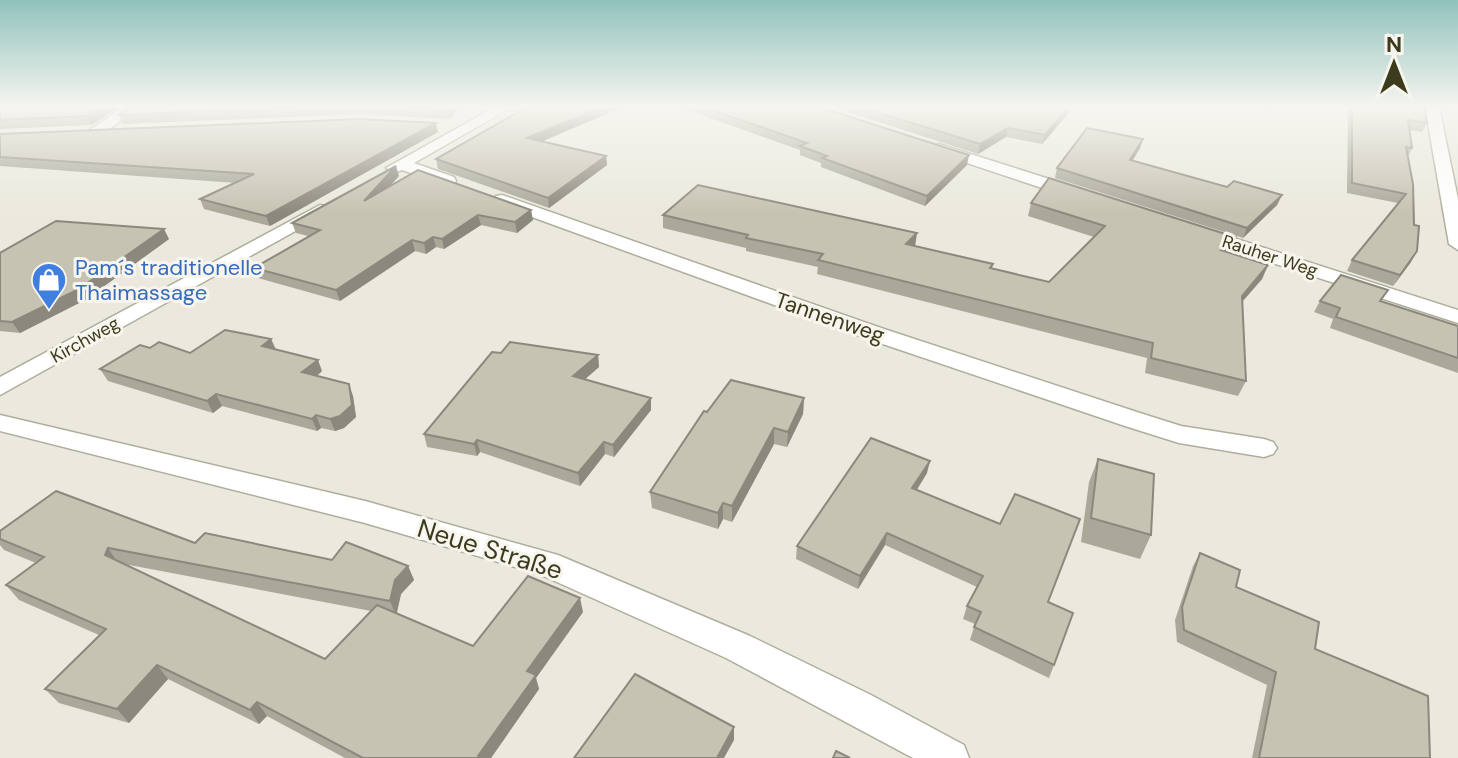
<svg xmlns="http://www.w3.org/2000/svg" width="1458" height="758" viewBox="0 0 1458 758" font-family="'DM Sans',sans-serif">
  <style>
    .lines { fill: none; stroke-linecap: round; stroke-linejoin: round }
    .minor-casing { stroke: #afae9c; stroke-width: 3 }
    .minor { fill: #fff; fill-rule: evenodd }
    .wall { fill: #aaa899; fill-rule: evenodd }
    .shaded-wall { fill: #8b887d }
    .building { fill: #c6c3b2; stroke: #8b887d; stroke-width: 2 }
    .labels { text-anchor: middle; stroke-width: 6; stroke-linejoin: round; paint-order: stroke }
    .far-street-label { font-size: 18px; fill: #3b3c1d; stroke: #f7f5ed }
    .shop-label { font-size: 22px; fill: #366cbe; stroke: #f7f5ed; text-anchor: start }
    .street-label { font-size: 22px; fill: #3b3c1d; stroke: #f7f5ed }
    .near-street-label { font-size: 26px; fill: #3b3c1d; stroke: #f7f5ed }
  </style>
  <rect width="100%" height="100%" fill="#ebe9dd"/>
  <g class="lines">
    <defs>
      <g id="minor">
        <polygon points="124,107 140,107 101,135 91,135 91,129"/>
        <polygon points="495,107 512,107 414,163 454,177 456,181 454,185 448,186 402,170 394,173 386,168"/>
        <polygon points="1425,107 1439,107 1458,199 1458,250 1449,244"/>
        <polygon points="939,144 1081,189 1083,193 1081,197 1069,197 934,152 934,146"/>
        <polygon points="502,195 881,328 1143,414 1181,426 1264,439 1273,442 1277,448 1273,454 1264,457 1179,443 1125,426 865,338 496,204 493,200 496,196"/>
        <polygon points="320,205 326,206 329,210 326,214 0,395 0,377"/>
        <polygon points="1202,228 1458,310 1458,323 1195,238 1193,234"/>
        <polygon points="0,415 365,501 558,555 750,636 871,695 964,745 969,758 913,758 726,658 539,574 365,523 0,431"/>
      </g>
    </defs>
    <use href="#minor" class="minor-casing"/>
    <use href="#minor" class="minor"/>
  </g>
  <g class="wall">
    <polygon points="0,107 120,107 91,125 0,129"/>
    <polygon points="129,107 460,107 450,119 363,114 123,124 119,115"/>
    <polygon points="679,107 819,107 967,165 925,206 821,167 821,163 800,155 800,150"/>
    <polygon points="832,107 1069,107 1067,115 1042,144 1006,137 978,154"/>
    <polygon points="1348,107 1424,107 1427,123 1422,132 1409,130 1412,148 1408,157 1411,262 1393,286 1347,271 1352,260 1398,203 1347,193"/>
    <polygon points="438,132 270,226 204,209 200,199 236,183 0,166 0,134"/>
    <polygon points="1143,139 1140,148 1133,160 1227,187 1282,195 1277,205 1243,238 1055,178 1057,168"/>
    <polygon points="542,141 606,156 607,165 549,208 438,169 436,159"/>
    <polygon points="399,176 389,187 533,220 517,233 481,225 444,249 436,247 426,254 415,251 340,301 258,278 254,268 308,236 296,233 292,223"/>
    <polygon points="1031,203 1229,251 1228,252 1268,265 1262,279 1242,302 1246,381 1238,396 1145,373 1147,358 817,274 818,267 746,251 746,248 663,228 663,215 915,246 993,264 992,269 1049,282 1094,237 1028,216"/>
    <polygon points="169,239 85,300 20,333 0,331 0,253"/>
    <polygon points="1320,301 1382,301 1458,326 1458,373 1330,328 1333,319 1314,312"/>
    <polygon points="271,339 276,349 322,371 317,376 353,396 356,417 344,428 335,431 321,428 317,431 222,406 213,413 108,381 100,369 150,348 190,353"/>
    <polygon points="501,353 598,355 599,367 585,379 651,410 614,457 605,454 580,486 480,452 477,456 427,447 424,434"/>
    <polygon points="804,398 803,414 787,447 774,444 732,522 723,519 718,529 652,508 650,492 707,412"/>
    <polygon points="1098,459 1151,535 1140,559 1081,542 1089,482"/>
    <polygon points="927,473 917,490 1048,602 1054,665 1049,678 970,640 975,624 963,619 967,606 977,587 885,545 858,589 796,559 797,546"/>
    <path d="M0 531 195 543 332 560 408 566 414 580 401 594 397 613 473 646 583 612 536 678 539 689 491 758H345L267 716 259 724 168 679 129 723 59 703 45 689 99 635 19 600 6 585 36 563 4 550 0 545ZM124 564 371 611 325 659Z"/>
    <polygon points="1200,553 1236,587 1315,649 1430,758 1252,758 1267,685 1177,642 1175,620 1193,566"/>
  </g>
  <g class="shaded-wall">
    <polygon points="102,107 120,107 91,125 87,116"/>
    <polygon points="451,107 460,107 450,119 448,110"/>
    <polygon points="602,107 623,107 529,147 527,138"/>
    <polygon points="1069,107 1067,115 1042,144 1045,135"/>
    <polygon points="436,123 438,132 270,226 266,216"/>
    <polygon points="1008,128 1006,137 978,154 980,144"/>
    <polygon points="1143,139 1140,148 1127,169 1130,160"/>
    <polygon points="969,155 967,165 925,206 927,196"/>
    <polygon points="606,156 607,165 549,208 548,198"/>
    <polygon points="396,166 399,176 367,211 364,201"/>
    <polygon points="1282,195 1277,205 1243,238 1247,228"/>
    <polygon points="531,210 533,220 517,233 515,222"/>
    <polygon points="478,215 481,225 444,249 442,239"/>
    <polygon points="164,229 169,239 85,300 20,333 12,322"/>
    <polygon points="917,233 915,247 906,244"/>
    <polygon points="433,237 436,247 426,254 424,243"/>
    <polygon points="1235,237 1229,251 1215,264 1221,250"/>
    <polygon points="412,240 415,251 340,301 336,290"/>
    <polygon points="1417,251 1411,262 1393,286 1400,275"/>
    <polygon points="1268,265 1262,279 1235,310 1242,296"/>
    <polygon points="271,339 276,351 262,346"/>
    <polygon points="598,355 599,367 575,388 573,376"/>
    <polygon points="318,360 322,371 307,384 302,372"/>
    <polygon points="349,384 353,396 356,417 344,428 335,431 330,419"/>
    <polygon points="216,394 222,406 213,413 207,401"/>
    <polygon points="651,398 651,410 614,457 613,445"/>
    <polygon points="804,398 803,414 787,447 788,432"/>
    <polygon points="316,415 321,428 317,431 312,419"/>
    <polygon points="774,428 774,444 732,522 732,506"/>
    <polygon points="477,440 480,452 477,456 474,444"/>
    <polygon points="604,442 605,454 580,486 578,473"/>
    <polygon points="930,461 927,473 910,500 912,488"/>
    <polygon points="723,503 723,519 718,529 718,513"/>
    <polygon points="887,533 885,545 858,589 860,576"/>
    <polygon points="108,548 118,563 105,555"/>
    <polygon points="408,566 414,580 401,594 396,615 390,601 395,580"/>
    <polygon points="580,598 583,612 536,678 539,689 491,758 479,758 478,756 527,671"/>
    <polygon points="157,665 168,679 129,723 117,709"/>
    <polygon points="257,702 267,716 259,724 250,710"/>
    <polygon points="734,727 734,740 724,758 717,758"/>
  </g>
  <g class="building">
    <polygon points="0,107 102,107 87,116 0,120"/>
    <polygon points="129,107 323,107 119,115"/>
    <polygon points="386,107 451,107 448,110"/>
    <polygon points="527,107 602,107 527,138 606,156 548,198 436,159"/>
    <polygon points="703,107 819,107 969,155 927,196 822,158 827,156 800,146 807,143"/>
    <polygon points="860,107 1069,107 1045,135 1008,128 980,144"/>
    <polygon points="1352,107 1424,107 1427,123 1408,120 1412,148 1406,147 1413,184 1414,225 1419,226 1417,251 1400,275 1352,260 1406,194 1352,183"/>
    <polygon points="360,119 436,123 266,216 200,199 254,174 0,157 0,134"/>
    <polygon points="1087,128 1143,139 1130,160 1227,187 1234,181 1282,195 1247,228 1057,168"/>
    <polygon points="396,166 364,201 418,170 531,210 515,222 478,215 442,239 433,237 424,243 412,240 336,290 254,268 320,230 292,223"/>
    <polygon points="1049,178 1235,237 1221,250 1268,265 1242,296 1246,381 1151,358 1153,343 818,260 823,254 746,238 748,235 663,215 698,185 917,233 906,244 993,264 990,268 1049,282 1105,226 1031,203"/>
    <polygon points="56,221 164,229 79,289 12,322 0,321 0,253"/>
    <polygon points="1341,275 1388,290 1380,301 1458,326 1458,358 1336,317 1340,308 1320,301"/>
    <polygon points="225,330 271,339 262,346 318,360 302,372 349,384 352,405 340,416 330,419 316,415 312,419 216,394 207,401 100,369 140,345 150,348 159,342 190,353"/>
    <polygon points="510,342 598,355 573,376 651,398 613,445 604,442 578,473 477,440 474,444 424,434 492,352 501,353"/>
    <polygon points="731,380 804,398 788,432 774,428 732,506 723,503 718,513 650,492 704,411 707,412"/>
    <polygon points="871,438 930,461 912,488 1000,524 1015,494 1080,519 1048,602 1073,613 1054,665 974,627 981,612 967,606 983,576 887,533 860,576 797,546"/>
    <polygon points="1098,459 1154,474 1151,535 1091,518"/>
    <polygon points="56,491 195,543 205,533 332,560 346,542 408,566 395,580 390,601 108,548 105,555 325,659 377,605 473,646 528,576 580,598 527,671 536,675 478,756 481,758 363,758 257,702 250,710 157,665 117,709 45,689 106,629 6,585 44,557 0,539 0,531"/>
    <polygon points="1200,553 1240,570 1236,587 1319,622 1315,649 1428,696 1430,758 1259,758 1276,672 1184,630 1182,607"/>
    <polygon points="635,674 734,727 717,758 574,758"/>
    <polygon points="836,751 850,758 833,758"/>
  </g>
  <linearGradient id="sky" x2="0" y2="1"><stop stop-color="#91c2bd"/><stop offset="0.5" stop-color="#f6f5f0"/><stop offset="1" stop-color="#f6f5f0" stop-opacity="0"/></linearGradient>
  <rect width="1458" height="213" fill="url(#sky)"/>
  <defs>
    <symbol id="shop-pin" viewBox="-11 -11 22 30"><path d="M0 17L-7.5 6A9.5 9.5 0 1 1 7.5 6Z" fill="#3f7fe0" stroke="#f7f5ed"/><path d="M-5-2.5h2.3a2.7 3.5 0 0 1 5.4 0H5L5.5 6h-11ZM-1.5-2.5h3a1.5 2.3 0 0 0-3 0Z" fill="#fff"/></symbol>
  </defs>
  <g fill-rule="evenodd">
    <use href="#shop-pin" x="29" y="260" width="40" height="54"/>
  </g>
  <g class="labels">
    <g class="far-street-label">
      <text transform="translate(1270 256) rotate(18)" y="6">Rauher Weg</text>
      <text transform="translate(85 340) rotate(-29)" y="6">Kirchweg</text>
    </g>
    <g class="shop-label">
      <text x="75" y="275">Pam´s traditionelle<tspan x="75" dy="25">Thaimassage</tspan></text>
    </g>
    <g class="street-label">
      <text transform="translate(830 317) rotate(19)" y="8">Tannenweg</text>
    </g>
    <g class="near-street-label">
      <text transform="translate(490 549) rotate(17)" y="9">Neue Straße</text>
    </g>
  </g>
  <g transform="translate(1394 64)" stroke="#f7f5ed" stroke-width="6" paint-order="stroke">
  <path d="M0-6L14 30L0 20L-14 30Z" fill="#3b3c1d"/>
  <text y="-12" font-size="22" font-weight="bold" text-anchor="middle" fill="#3b3c1d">N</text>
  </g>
</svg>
